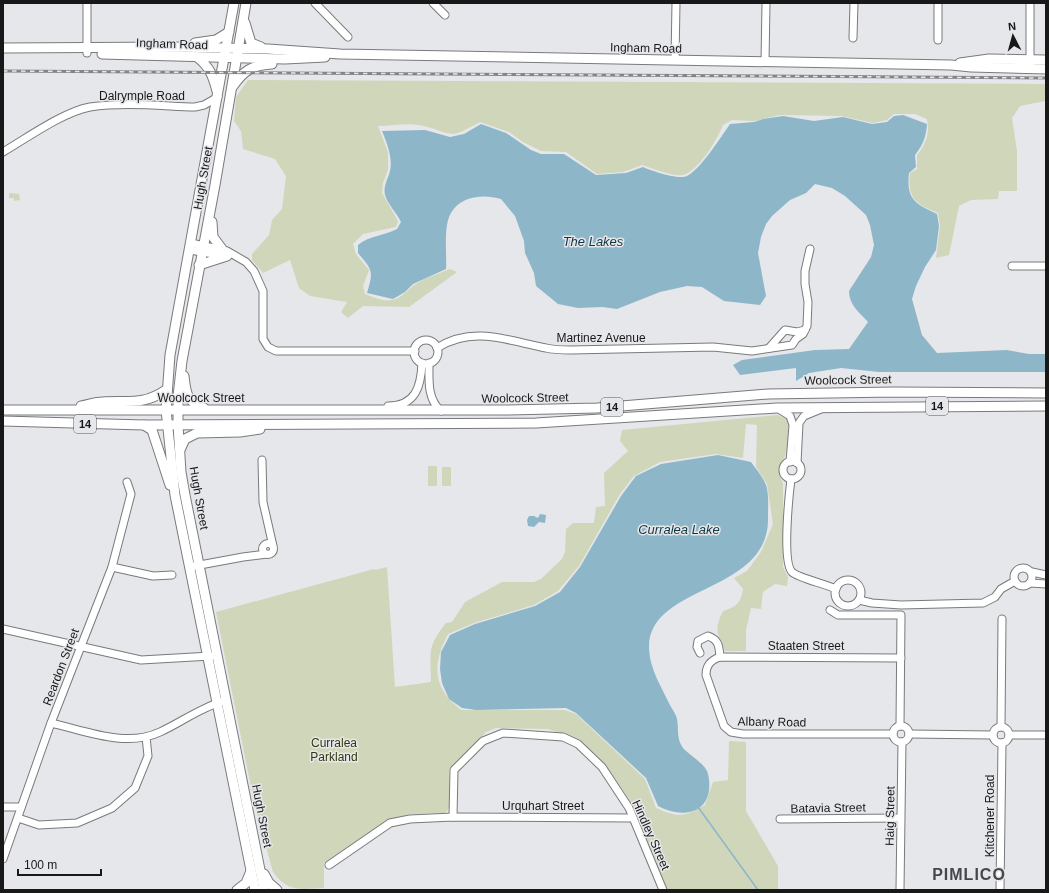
<svg xmlns="http://www.w3.org/2000/svg" width="1049" height="893" viewBox="0 0 1049 893" font-family="Arial,sans-serif">
  <style>
    .green { fill: #d0d6ba }
    .water { fill: #8eb6c9 }
    .lines { fill: none; stroke-linecap: round; stroke-linejoin: round }
    .stream { stroke: #8eb6c9; stroke-width: 1.5 }
    .minor-casing { stroke: #797a7c; stroke-width: 9 }
    .major-casing { stroke: #797a7c; stroke-width: 11 }
    .minor { stroke: #fff; stroke-width: 7 }
    .major { stroke: #fff; stroke-width: 9 }
    .rail-casing { stroke: #848486; stroke-width: 3 }
    .rail { stroke: #e6e7ea; stroke-width: 1.5; stroke-dasharray: 4.5; stroke-linecap: butt }
    .labels { text-anchor: middle; stroke-width: 3; stroke-linejoin: round; paint-order: stroke }
    .shield { fill: #e6e7ea; stroke: #565658; stroke-width: 1 }
    .shield-label { font-size: 11px; font-weight: bold; fill: #181819 }
    .street-label { font-size: 12px; fill: #181819; stroke: #e6e7ea }
    .park-label { font-size: 12px; fill: #33380a; stroke: #e6e7ea }
    .water-label { font-size: 13px; font-style: italic; fill: #123645; stroke: #e6e7ea }
    .district-label { font-size: 16px; font-weight: bold; letter-spacing: 1px; fill: #474749; stroke: #e6e7ea }
  </style>
  <rect width="100%" height="100%" fill="#e6e7ea"/>
  <g class="green">
    <path d="M248 80 1045 84V101L1020 106 1012 118 1017 151V191H999L998 199 971 200 959 206 949 255 936 258 940 226 938 213C916 204 907 199 910 173L917 169V155C926 144 930 133 927 119L915 114H894L887 120 873 123 841 116 780 115 754 121 732 120 723 125C718 138 699 171 683 175 673 177 652 168 642 165L623 172 597 174 566 152 541 151 523 142 509 132 480 122C445 142 454 132 419 125 407 123 391 126 378 126L388 152V170L383 183 382 193 398 221 396 227 363 234 353 244 356 254 369 270 363 286 365 294C373 297 383 302 392 300 400 299 407 291 413 286 423 278 438 274 450 269L457 272 409 307 363 306 348 318 341 312 347 302 310 296 299 288 290 260 263 273 252 260V254L269 235 272 220 282 209 286 176 275 159 243 149 241 131 234 121 236 97Z"/>
    <polygon points="9,193 19,194 20,200 14,201 14,198 9,198"/>
    <path d="M778 415 787 419 790 434 785 456 779 471 783 484V567L788 577 787 586 775 584 763 592 761 609 751 608 746 630V651H725C717 634 714 629 723 611 736 607 741 603 743 589L734 578 747 571 761 552 773 524 767 484 756 467 757 425 746 424 743 458 716 454 660 462 634 476 620 494 579 566 558 591 534 605 474 623 448 634C432 665 432 687 461 710H565L576 714 645 779 656 808C679 818 684 817 705 805L713 782 728 780 729 741 746 742V811L778 866V890H666L634 806 607 767 577 739 548 729 496 728 486 732 449 769 450 807 445 813 411 814 389 819 324 863V888C301 889 288 893 273 872L255 807 216 612 374 569 375 570 387 567 395 687 431 682C431 653 426 648 446 623L452 622 465 602 502 582H534L541 579 562 559 565 552 566 529 573 523H594L596 507 605 506 604 473 628 451 620 441 622 430Z"/>
    <rect x="428" y="466" width="9" height="20"/>
    <rect x="442" y="467" width="9" height="19"/>
  </g>
  <g class="water">
    <path d="M903 115 927 124C926 137 923 145 915 155L916 167 909 173C906 199 915 204 937 214L939 226 936 250 925 267 916 286 912 299 922 335 937 353 1007 350 1029 354H1046V372H879L841 368 809 373 796 381V368L740 375 733 365 742 360 815 350 849 349 868 322C859 312 849 305 849 291L871 257 874 245 870 225 866 215 845 196 832 188 815 184 806 193 790 200 772 216 766 224 761 237 758 253 766 296 760 305 724 301 702 287 687 286 660 292 617 309 602 307 578 308 558 304 536 286 534 273 525 253 524 241 515 216 501 199C483 194 461 196 451 213 443 226 447 254 446 269L413 284 405 292 393 299 367 293C374 270 372 270 358 253V245C370 235 384 236 397 229L401 222C397 213 388 205 385 195 383 186 388 179 390 171 393 158 387 143 382 131L425 130 450 137 464 134 481 124 506 133 531 150 541 154H564L596 175 626 173 643 167C652 171 678 180 687 176 700 170 721 137 730 124L754 122 763 119 783 116 814 121 843 117 872 124 887 122 894 116Z"/>
    <path d="M718 455 751 462C756 469 763 477 766 485 769 494 768 507 768 516 771 594 651 583 649 646 649 668 661 686 670 705 672 709 676 714 677 719 679 729 676 738 683 748 690 756 706 764 708 774 716 811 686 821 658 806L646 778 576 713 566 708 476 710 462 708 449 699 442 683 440 669 441 652 450 635 475 624 535 606 560 592 580 567 621 496 636 476 661 464Z"/>
    <polygon points="540,514 546,515 545,523 539,522 534,527 528,526 527,520 529,516 534,516 538,518"/>
  </g>
  <g class="lines">
    <polyline class="stream" points="698,807 758,890"/>
    <defs>
      <g id="minor">
        <polyline points="87,3 87,53"/>
        <polyline points="315,3 348,37"/>
        <polyline points="433,3 445,15"/>
        <polyline points="938,3 938,40"/>
        <polyline points="853,38 854,3"/>
        <polyline points="675,60 676,3"/>
        <polyline points="765,62 766,3"/>
        <polyline points="1030,64 1030,3"/>
        <path d="M3 152C27 138 63 112 90 107 124 102 161 106 195 107L204 105 218 97"/>
        <polyline points="191,243 227,251 246,262 254,271 263,291 263,339 268,347 276,351 415,351"/>
        <polyline points="190,250 225,256"/>
        <polyline points="1012,266 1046,266"/>
        <circle cx="426" cy="352" r="12"/>
        <path d="M437 348C473 325 509 341 546 348 554 350 563 350 571 350L713 347 752 351 792 345 796 339 803 334 807 326 808 302 805 284V271L810 249"/>
        <polyline points="769,348 785,330 797,332 805,330"/>
        <path d="M429 363C429 380 427 399 441 411"/>
        <path d="M388 406C416 406 421 386 422 363"/>
        <polyline points="777,408 790,416 793,425 790,462"/>
        <polyline points="262,460 263,502 273,546"/>
        <circle cx="792" cy="470" r="9"/>
        <polyline points="797,463 799,423 804,416 821,409"/>
        <path d="M791 479C789 495 782 562 792 572 798 578 826 584 836 589"/>
        <circle cx="268" cy="549" r="5.5"/>
        <polyline points="112,567 153,576 172,575"/>
        <polyline points="189,567 243,557 267,554"/>
        <circle cx="1023" cy="577" r="9"/>
        <polyline points="1032,572 1046,575"/>
        <circle cx="848" cy="593" r="13"/>
        <polyline points="1030,583 1046,584"/>
        <polyline points="859,600 872,603 901,605 983,603 995,597 1001,589 1015,581"/>
        <polyline points="830,610 838,615 901,615 900,726"/>
        <polyline points="3,629 141,660 211,656"/>
        <path d="M700 653 697 647 698 641 708 636C719 640 719 646 720 657"/>
        <path d="M51 723C86 731 126 748 160 732 180 723 200 708 221 702"/>
        <circle cx="901" cy="734" r="8"/>
        <polyline points="1001,727 1002,619"/>
        <circle cx="1001" cy="735" r="8"/>
        <path d="M893 734H743L731 732 724 726 706 675C706 665 711 660 720 657L901 658"/>
        <polyline points="909,734 993,735"/>
        <polyline points="1009,735 1046,735"/>
        <polyline points="3,807 21,807"/>
        <polyline points="453,817 454,770 483,741 503,733 563,737 578,744 602,767 629,808 663,890"/>
        <polyline points="18,818 39,825 77,823 112,808 135,788 148,756 146,737"/>
        <polyline points="780,819 900,818"/>
        <polyline points="3,859 51,723 112,567 131,494 127,482"/>
        <polyline points="329,865 390,823 410,819 453,817 633,818"/>
        <polyline points="900,890 902,742"/>
        <polyline points="1000,890 1002,743"/>
      </g>
      <g id="major">
        <polyline points="234,3 170,355 166,410 175,495 255,890"/>
        <polyline points="246,3 215,185 182,361 178,396 178,425 181,472 185,495 264,890"/>
        <polyline points="245,23 251,43 261,47"/>
        <polyline points="195,43 216,40 229,32"/>
        <polyline points="3,48 176,47 268,49 340,54 951,65 971,67 1046,69"/>
        <polyline points="102,54 285,59 325,57"/>
        <path d="M197 57C210 67 213 76 217 91"/>
        <polyline points="960,63 989,59 1046,60"/>
        <path d="M233 86C244 70 253 65 272 64"/>
        <polyline points="212,222 213,237 222,249"/>
        <polyline points="199,265 227,256"/>
        <path d="M184 376C186 393 186 401 204 408"/>
        <path d="M81 406C88 405 95 402 102 402 129 400 142 406 166 390"/>
        <polyline points="3,410 506,410 597,408 768,394 894,392 1046,393"/>
        <polyline points="3,421 144,425 536,423 777,408 1046,406"/>
        <polyline points="144,425 152,430 170,485"/>
        <polyline points="180,450 185,439 197,433 240,432 260,429"/>
        <polyline points="264,874 269,883 277,890"/>
        <polyline points="237,890 246,883 251,871"/>
      </g>
    </defs>
    <use href="#minor" class="minor-casing"/>
    <use href="#major" class="major-casing"/>
    <use href="#minor" class="minor"/>
    <use href="#major" class="major"/>
    <defs>
      <polyline id="rail" points="3,71 1046,78"/>
    </defs>
    <use href="#rail" class="rail-casing"/>
    <use href="#rail" class="rail"/>
  </g>
  <g class="labels">
    <g class="shield">
      <rect x="926" y="397" width="22" height="18" rx="3"/>
      <rect x="601" y="398" width="22" height="18" rx="3"/>
      <rect x="74" y="415" width="22" height="18" rx="3"/>
    </g>
    <g class="shield-label">
      <text x="937" y="410">14</text>
      <text x="612" y="411">14</text>
      <text x="85" y="428">14</text>
    </g>
    <g class="street-label">
      <text transform="translate(172 44) rotate(2)" y="4">Ingham Road</text>
      <text transform="translate(646 48) rotate(1)" y="4">Ingham Road</text>
      <text x="142" y="100">Dalrymple Road</text>
      <text transform="translate(203 178) rotate(-80)" y="4">Hugh Street</text>
      <text x="601" y="342">Martinez Avenue</text>
      <text transform="translate(848 380) rotate(-1)" y="4">Woolcock Street</text>
      <text x="201" y="402">Woolcock Street</text>
      <text transform="translate(525 398) rotate(-1)" y="4">Woolcock Street</text>
      <text transform="translate(199 498) rotate(80)" y="4">Hugh Street</text>
      <text x="806" y="650">Staaten Street</text>
      <text transform="translate(61 667) rotate(-69)" y="4">Reardon Street</text>
      <text transform="translate(772 722) rotate(1)" y="4">Albany Road</text>
      <text x="543" y="810">Urquhart Street</text>
      <text transform="translate(828 808) rotate(-1)" y="4">Batavia Street</text>
      <text transform="translate(262 816) rotate(79)" y="4">Hugh Street</text>
      <text transform="translate(890 816) rotate(-89)" y="4">Haig Street</text>
      <text transform="translate(990 816) rotate(-90)" y="4">Kitchener Road</text>
      <text transform="translate(651 835) rotate(66)" y="4">Hindley Street</text>
    </g>
    <g class="park-label">
      <text x="334" y="747">Curralea<tspan x="334" dy="14">Parkland</tspan></text>
    </g>
    <g class="water-label">
      <text x="593" y="246">The Lakes</text>
      <text x="679" y="534">Curralea Lake</text>
    </g>
    <g class="district-label">
      <text x="969" y="880">PIMLICO</text>
    </g>
  </g>
  <rect width="1049" height="893" fill="none" stroke="#181819" stroke-width="8"/>
  <g transform="translate(1013 36) rotate(354)" stroke="#e6e7ea" stroke-width="3" paint-order="stroke">
  <path d="M0-3L7 15L0 10L-7 15Z" fill="#181819"/>
  <text y="-6" font-size="11" font-weight="bold" text-anchor="middle" fill="#181819">N</text>
  </g>
  <path d="M18 869v6h83v-6" fill="none" stroke="#181819" stroke-width="2"/>
  <text x="24" y="869" font-size="12" fill="#181819" stroke="#e6e7ea" stroke-width="3" paint-order="stroke">100 m</text>
</svg>
